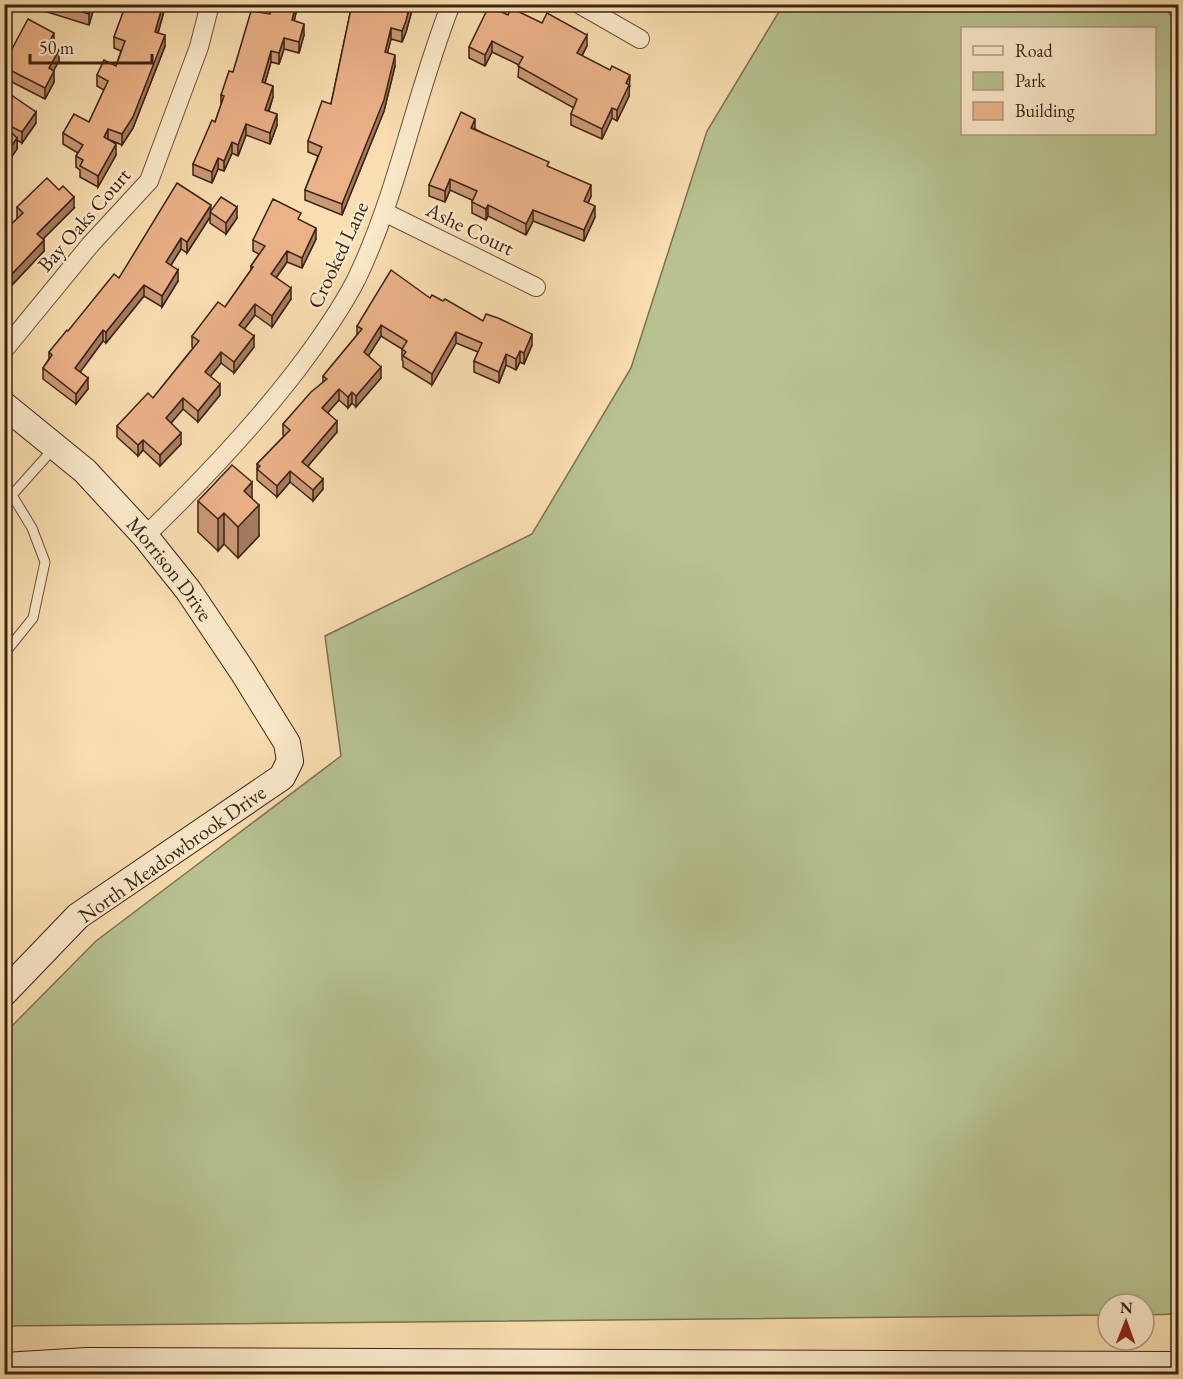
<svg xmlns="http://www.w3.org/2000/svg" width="1183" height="1379" viewBox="0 0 1183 1379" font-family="'EB Garamond',serif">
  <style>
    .green { fill: #b7c290; stroke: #797252; stroke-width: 1.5; fill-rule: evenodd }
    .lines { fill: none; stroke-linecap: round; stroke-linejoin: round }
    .lane-casing { stroke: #6a523c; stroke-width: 11 }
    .street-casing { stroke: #6a523c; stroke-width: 20 }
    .secondary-casing { stroke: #3b2315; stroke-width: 28 }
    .lane { stroke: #fbeacb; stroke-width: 9 }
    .street { stroke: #fbeacb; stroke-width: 18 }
    .secondary { stroke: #fbeacb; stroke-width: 26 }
    .wall { fill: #ca9975; stroke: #3b2315; stroke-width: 1.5 }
    .shaded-wall { fill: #a47d5f; stroke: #3b2315; stroke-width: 1.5 }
    .building { fill: #ebb288; stroke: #3b2315; stroke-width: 1.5 }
    .labels { text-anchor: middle; stroke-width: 5; stroke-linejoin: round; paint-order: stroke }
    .street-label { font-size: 21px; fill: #3b2315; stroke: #fbeacb }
  </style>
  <rect width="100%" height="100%" fill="#f9deaf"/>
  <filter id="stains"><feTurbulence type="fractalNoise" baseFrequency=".00333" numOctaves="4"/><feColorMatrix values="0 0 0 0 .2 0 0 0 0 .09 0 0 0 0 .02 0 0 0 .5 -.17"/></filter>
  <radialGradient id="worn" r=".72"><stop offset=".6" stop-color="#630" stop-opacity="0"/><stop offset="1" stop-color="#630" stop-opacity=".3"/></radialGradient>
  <path class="green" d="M783 5H1164L1178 27V1314L1144 1315V1304H1108V1315L5 1326V1033L96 941 341 756 325 636 532 534 631 368 707 131ZM962 28H1154V134H962Z"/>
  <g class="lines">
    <defs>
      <g id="lane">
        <polyline points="4,493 12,495 54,448"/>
        <polyline points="4,654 33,618 45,562 32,528 12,495"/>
      </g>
      <g id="street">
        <polyline points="579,4 640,39"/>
        <polyline points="384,212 536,287"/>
        <polyline points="4,350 90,245 149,181 199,47 210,4"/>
        <path d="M145 536C200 483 249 432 296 371 318 342 339 313 356 280 398 193 415 95 451 4"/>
      </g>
      <g id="secondary">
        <path id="s1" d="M4 405 85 471 145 536 188 590 243 672 287 743 290 761 282 777 78 916 4 993"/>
        <polyline points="4,1366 87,1361 1178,1365"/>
      </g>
    </defs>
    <use href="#lane" class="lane-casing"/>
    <use href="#street" class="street-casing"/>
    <use href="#secondary" class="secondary-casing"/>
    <use href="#lane" class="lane"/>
    <use href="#street" class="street"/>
    <use href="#secondary" class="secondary"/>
  </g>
  <g class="wall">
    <polygon points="31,4 95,4 89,25 31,7"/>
    <polygon points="121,4 166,4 158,33 165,46 133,128 122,145 110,140 116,155 98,187 80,177 80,170 76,167 76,156 78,153 63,144 63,133 89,122 104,90 97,86 97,75 116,66 121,51 114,48 114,37 124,11 121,10"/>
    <polygon points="272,4 303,4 302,9 297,8 294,21 304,35 299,53 284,49 279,64 271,62 265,83 273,97 269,111 277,125 270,144 246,135 238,156 232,153 224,171 218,169 212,183 193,175 193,164 215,122 221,105 221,95 233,72 270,14"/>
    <polygon points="352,4 411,14 406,32 402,42 391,39 387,53 395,66 384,111 342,215 305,200 305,190 318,156 308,152 308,141 331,104"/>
    <polygon points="508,15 587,46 582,56 630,86 629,88 629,96 617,121 612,118 602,139 571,125 571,114 574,108 518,77 519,65 492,52 485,66 469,58 469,47"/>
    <polygon points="54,44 53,46 59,61 53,70 54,82 45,99 4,78 4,64"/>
    <polygon points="4,90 36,123 22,143 17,140 17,149 5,166 4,166"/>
    <polygon points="475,129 549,167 591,196 588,203 595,217 584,241 533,221 526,235 488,216 486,220 472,213 472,200 450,190 445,202 429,196 429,185"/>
    <polygon points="17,207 74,208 43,239 44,251 12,285 4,278 4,231 17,219"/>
    <polygon points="211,211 237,218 226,234 210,223 210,217 187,253 181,249 171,265 178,281 162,307 144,296 106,343 103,341 80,372 88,389 76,404 43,379 43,368 49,359 49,352 119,278"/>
    <polygon points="301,221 316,239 302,268 287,262 276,278 291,299 272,327 255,315 244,329 254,347 234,373 221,363 210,376 220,395 198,422 183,409 171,423 181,444 160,466 143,450 138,456 117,437 117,426 153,398 193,348 192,347 192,336 225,307 251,270 251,266 259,254 253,251 253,240"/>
    <polygon points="430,298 483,321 532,345 524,364 520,362 516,370 506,365 499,383 474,372 474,361 478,352 456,343 432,385 403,367 403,361 402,360 402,349 381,336 368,356 381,378 356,407 352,403 348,408 339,400 328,412 337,432 308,466 323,489 313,501 290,482 277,497 257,480 257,464 284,436 283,435 283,424 323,382 323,376 357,335 357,326"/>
    <polygon points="252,498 259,536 238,558 224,544 218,551 198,532 198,501"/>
  </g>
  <g class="shaded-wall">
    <polygon points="92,4 95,4 89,25 89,14"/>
    <polygon points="163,4 166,4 155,43 155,32"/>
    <polygon points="296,4 297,4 297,8 292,31 292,20"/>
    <polygon points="411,4 411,14 406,32 402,42 402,31"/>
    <polygon points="304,24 304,35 299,53 299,42"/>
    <polygon points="391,28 391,39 385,63 385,52"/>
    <polygon points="54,33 54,44 48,55 48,44"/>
    <polygon points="165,35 165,46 133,128 122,145 122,134"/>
    <polygon points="587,35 587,46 577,64 577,53"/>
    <polygon points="284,38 284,49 279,64 279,53"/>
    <polygon points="492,41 492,52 485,66 485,55"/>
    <polygon points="59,50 59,61 49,79 49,68"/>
    <polygon points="271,51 271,62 262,93 262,82"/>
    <polygon points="395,55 395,66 384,111 342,215 342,204"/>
    <polygon points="54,71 54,82 45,99 45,88"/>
    <polygon points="630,75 629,96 617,121 617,110 626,83"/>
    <polygon points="273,86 273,97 265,121 265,110"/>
    <polygon points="612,108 612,118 602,139 602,129"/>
    <polygon points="36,112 36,123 22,143 22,132"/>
    <polygon points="277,114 277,125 270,144 270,133"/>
    <polygon points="475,119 475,129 471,128"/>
    <polygon points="246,124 246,135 238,156 238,145"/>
    <polygon points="108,129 108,140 104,137"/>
    <polygon points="17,138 17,149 5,166 5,155"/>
    <polygon points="232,142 232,153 224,171 224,161"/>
    <polygon points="116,144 116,155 98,187 98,176"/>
    <polygon points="218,158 218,169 212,183 212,172"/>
    <polygon points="450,179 450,190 445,202 445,191"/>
    <polygon points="591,185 591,196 584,212 584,201"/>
    <polygon points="74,197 74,208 37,245 37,234"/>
    <polygon points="211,205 210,217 187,253 187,242"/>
    <polygon points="488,205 488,216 486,220 486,209"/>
    <polygon points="595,206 595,217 584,241 584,230"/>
    <polygon points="237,207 237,218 226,234 226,223"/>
    <polygon points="533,210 533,221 526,235 526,224"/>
    <polygon points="316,228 316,239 302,268 302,258"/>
    <polygon points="181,238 181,249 166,273 166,262"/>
    <polygon points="44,240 44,251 12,285 12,274"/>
    <polygon points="287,251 287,262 271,285 271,274"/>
    <polygon points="178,270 178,281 162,307 162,296"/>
    <polygon points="144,285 144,296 106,343 106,332"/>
    <polygon points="291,288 291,299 272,327 272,316"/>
    <polygon points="255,304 255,315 239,336 239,325"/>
    <polygon points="381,325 381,336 364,363 364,352"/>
    <polygon points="103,330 103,341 75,379 75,368"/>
    <polygon points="456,332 456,343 432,385 432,374"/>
    <polygon points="532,334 532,345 524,364 524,353"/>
    <polygon points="254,336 254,347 234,373 234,362"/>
    <polygon points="520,351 520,362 516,370 516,359"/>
    <polygon points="221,352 221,363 205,383 205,372"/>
    <polygon points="506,354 506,365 499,383 499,372"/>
    <polygon points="381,367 381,378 356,407 356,396"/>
    <polygon points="88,378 88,389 76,404 76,394"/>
    <polygon points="220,384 220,395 198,422 198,411"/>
    <polygon points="339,389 339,400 322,419 322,408"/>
    <polygon points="352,392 352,403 348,408 348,397"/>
    <polygon points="183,398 183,409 166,429 166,418"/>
    <polygon points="337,421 337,432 302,473 302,462"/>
    <polygon points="181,433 181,444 160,466 160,455"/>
    <polygon points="143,440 143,450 138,456 138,445"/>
    <polygon points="290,471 290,482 277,497 277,486"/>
    <polygon points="323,479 323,489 313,501 313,490"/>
    <polygon points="252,482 252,512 259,505 259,536 238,558 238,527 244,491"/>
    <polygon points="224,513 224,544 218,551 218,519"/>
    <polygon points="10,535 10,557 5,562 5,570 4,571 4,542"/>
  </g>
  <g class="building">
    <polygon points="58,4 92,4 89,14"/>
    <polygon points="126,4 163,4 155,32 165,35 133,117 122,134 108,129 104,137 116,144 98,176 80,166 83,160 76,156 83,145 63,133 74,114 89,122 108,81 97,75 104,60 116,66 125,41 114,37"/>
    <polygon points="272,4 296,4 292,20 304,24 299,42 284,38 279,53 271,51 262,82 273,86 265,110 277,114 270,133 246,124 238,145 232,142 224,161 218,158 212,172 193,164 212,120 215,122 224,96 221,95 229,71 233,72 251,11 270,14"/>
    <polygon points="352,4 410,4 406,21 402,31 391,28 385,52 395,55 384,100 342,204 305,190 322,147 308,141 322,101 331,104"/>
    <polygon points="489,6 508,15 511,8 542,23 547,13 587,35 577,53 610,70 612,66 630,75 626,83 629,85 617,110 612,108 602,129 571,114 577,99 518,66 523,57 492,41 485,55 469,47"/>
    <polygon points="28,19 54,33 48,44 59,50 49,68 54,71 45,88 4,67 4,64"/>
    <polygon points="4,90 36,112 22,132 4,123"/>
    <polygon points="461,112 475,119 471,128 549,162 547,166 591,185 584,201 595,206 584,230 533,210 526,224 488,205 486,209 472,202 477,191 450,179 445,191 429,185"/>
    <polygon points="4,125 17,138 5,155 4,155"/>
    <polygon points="47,178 59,190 63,186 74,197 37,234 44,240 12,274 4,267 4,231 23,213 17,207"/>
    <polygon points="177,183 211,205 187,242 181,238 166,262 178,270 162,296 144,285 106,332 103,330 75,368 88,378 76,394 43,368 52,355 49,352 67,330 68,331 114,274 119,278"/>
    <polygon points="221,197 237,207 226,223 210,212"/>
    <polygon points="273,199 301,213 298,219 316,228 302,258 287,251 271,274 291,288 272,316 255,304 239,325 254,336 234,362 221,352 205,372 220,384 198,411 183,398 166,418 181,433 160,455 143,440 138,445 117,426 148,393 153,398 199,341 192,336 218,302 225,307 253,267 251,266 265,246 253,240"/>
    <polygon points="391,270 430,298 432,295 443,301 445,299 483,321 486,314 498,318 532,334 524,353 520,351 516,359 506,354 499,372 474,361 482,343 456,332 432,374 403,356 406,352 402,349 407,341 381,325 364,352 381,367 356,396 352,392 348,397 339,389 322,408 337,421 302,462 323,479 313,490 290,471 277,486 257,469 260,466 257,464 290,430 283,424 311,392 327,379 323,376 362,329 357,326"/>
    <polygon points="232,465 252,482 244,491 259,505 238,527 224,513 218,519 198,501"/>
    <polygon points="4,530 10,535 4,542"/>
  </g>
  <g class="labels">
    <g class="street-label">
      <text transform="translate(84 220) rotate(-49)" y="7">Bay Oaks Court</text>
      <text transform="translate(470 229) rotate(26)" y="7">Ashe Court</text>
      <text transform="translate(338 255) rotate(-65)" y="7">Crooked Lane</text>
      <text dy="7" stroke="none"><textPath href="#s1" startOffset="234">Morrison Drive</textPath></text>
      <text transform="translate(172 854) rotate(-35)" y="7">North Meadowbrook Drive</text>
    </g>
  </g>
  <rect width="1183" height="1379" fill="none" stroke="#f9deaf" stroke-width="24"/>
  <rect x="6" y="6" width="1171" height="1367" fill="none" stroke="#3b2315" stroke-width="3"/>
  <rect x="12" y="12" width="1159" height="1355" fill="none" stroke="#3b2315" stroke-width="1.5"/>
  <rect x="961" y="27" width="195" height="108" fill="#fbeacb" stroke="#ae9a82" stroke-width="1.5"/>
  <rect x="973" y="46" width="30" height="9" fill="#fbeacb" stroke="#ae9a82" stroke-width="1.5"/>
  <text x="1015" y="57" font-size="18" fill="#3b2315">Road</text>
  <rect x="973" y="72" width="30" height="18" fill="#b7c290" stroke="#ae9a82" stroke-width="1.5"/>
  <text x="1015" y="87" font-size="18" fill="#3b2315">Park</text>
  <rect x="973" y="102" width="30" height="18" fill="#ebb288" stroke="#ae9a82" stroke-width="1.5"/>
  <text x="1015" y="117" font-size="18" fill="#3b2315">Building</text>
  <g transform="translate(1126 1322) rotate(1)"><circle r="28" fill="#fbeacb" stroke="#ae9a82" stroke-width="1.5"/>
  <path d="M0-4.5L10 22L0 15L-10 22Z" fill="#8f2418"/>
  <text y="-9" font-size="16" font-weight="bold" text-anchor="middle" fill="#3b2315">N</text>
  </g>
  <path d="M30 54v9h122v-9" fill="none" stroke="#3b2315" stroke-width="3"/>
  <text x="39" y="54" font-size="18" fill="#3b2315" stroke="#fbeacb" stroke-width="4.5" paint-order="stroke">50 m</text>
  <rect width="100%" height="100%" filter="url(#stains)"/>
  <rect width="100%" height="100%" fill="url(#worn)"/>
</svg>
